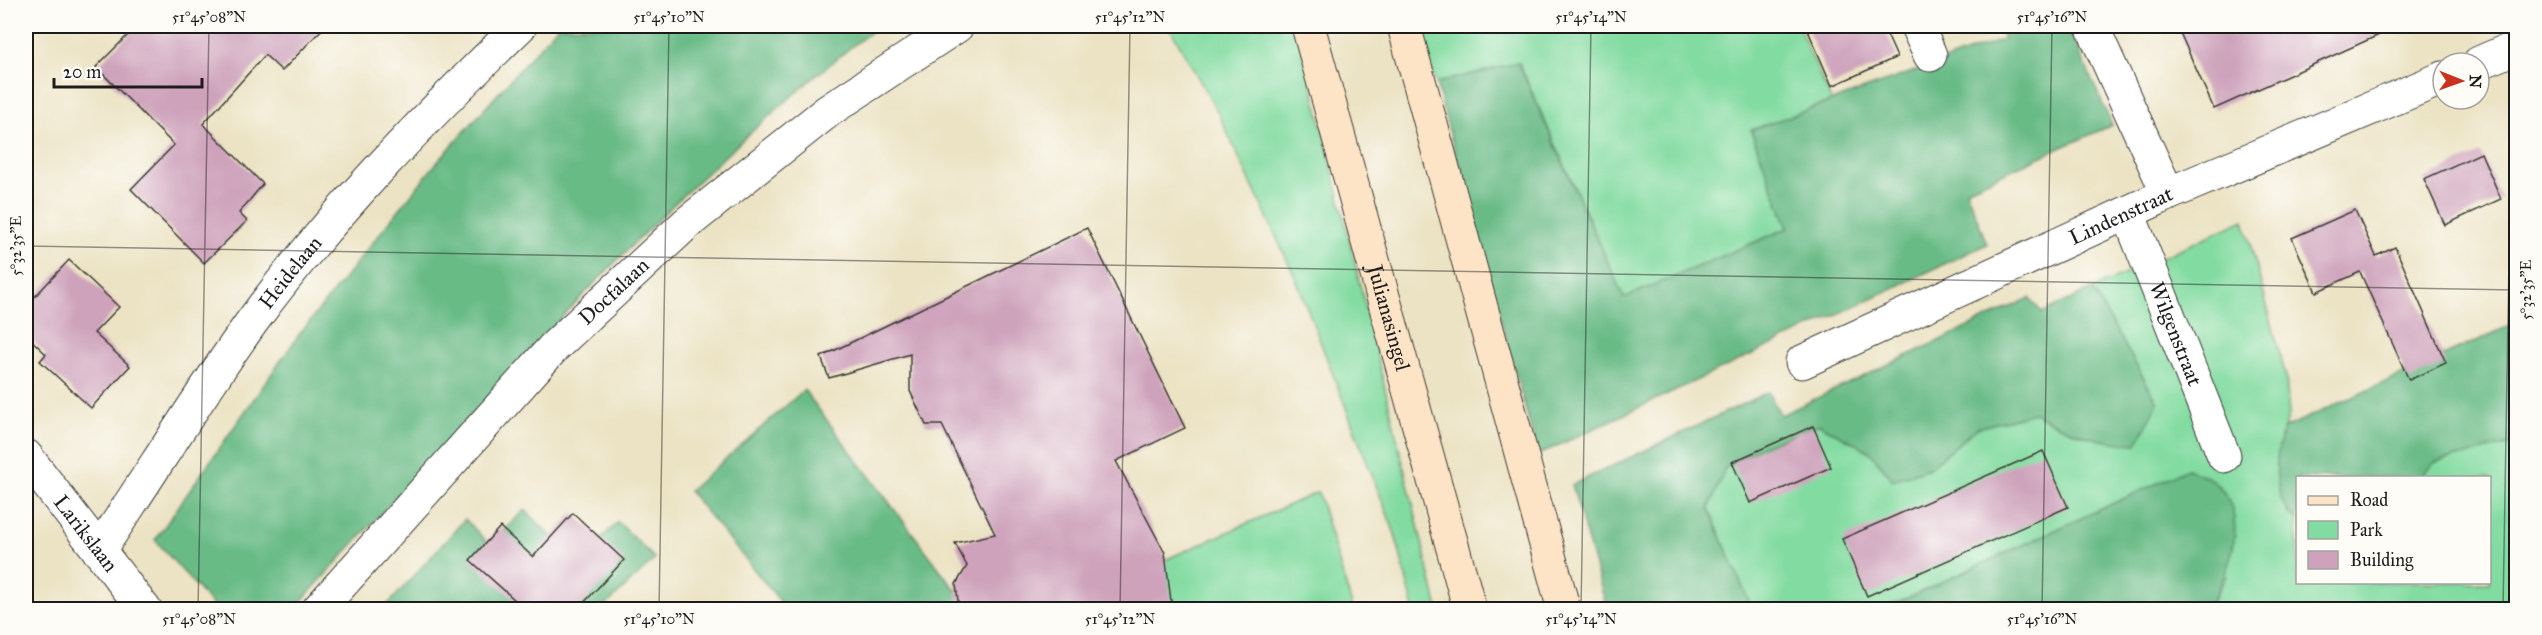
<svg xmlns="http://www.w3.org/2000/svg" width="2542" height="635" viewBox="0 0 2542 635" font-family="'IM FELL Great Primer',serif">
  <style>
    .green { fill: #82dba0; stroke: #4f7c5e; stroke-width: 1.5 }
    .forest { fill: #69bb86; stroke: #426c51; stroke-width: 1.5 }
    .building { fill: #cea2bb }
    .lines { fill: none; stroke-linecap: round; stroke-linejoin: round }
    .street-casing { stroke: #3b3a35; stroke-width: 35 }
    .secondary-casing { stroke: #3b3a35; stroke-width: 35 }
    .street { stroke: #fff; stroke-width: 33 }
    .secondary { stroke: #fee4c6; stroke-width: 33 }
    .ticks { fill: none; stroke: #1c1c1c; stroke-width: 1.5; stroke-opacity: 0.45 }
    .labels { text-anchor: middle; stroke-width: 5; stroke-linejoin: round; paint-order: stroke }
    .street-label { font-size: 21px; fill: #1c1c1c; stroke: #fdfcf7 }
    .neatline { fill: none; stroke: #1c1c1c; stroke-width: 2 }
    .ticks-label { font-size: 15px; text-anchor: middle; fill: #1c1c1c }
  </style>
  <rect width="100%" height="100%" fill="#fdfcf7"/>
  <filter id="ink" filterUnits="userSpaceOnUse"><feTurbulence type="fractalNoise" baseFrequency=".0167" numOctaves="2"/><feDisplacementMap in="SourceGraphic" scale="12" xChannelSelector="R" yChannelSelector="G"/><feConvolveMatrix kernelMatrix="1 2 1 2 8 2 1 2 1" color-interpolation-filters="sRGB"/></filter>
  <filter id="wash" filterUnits="userSpaceOnUse"><feTurbulence type="fractalNoise" baseFrequency=".008" numOctaves="4" result="noise"/><feDisplacementMap in="SourceGraphic" scale="24" xChannelSelector="R" yChannelSelector="G"/><feGaussianBlur stdDeviation="1.35" result="paint"/><feColorMatrix in="noise" values="0 0 0 0 0 0 0 0 0 0 0 0 0 0 0 0 0 1.4 0 .05"/><feComposite in="paint" operator="in"/></filter>
  <g filter="url(#wash)">
    <rect width="100%" height="100%" fill="#ece3c4"/>
    <g class="green">
      <polygon points="1169,26 1295,26 1308,68 1438,609 1414,609 1395,534 1296,279 1219,115"/>
      <polygon points="1419,26 1798,26 1832,102 1751,131 1788,228 1624,298 1519,63 1436,83"/>
      <path d="M2244 220 2286 377 2289 414 2281 438 2287 512 2297 520 2298 582H2490V478L2420 477 2436 462 2516 443V609H2208L2226 577 2188 469 1884 609 1764 610 1750 605 1709 509 1725 468 1758 448 1819 424 1869 451 1893 480 1929 468 1977 428 2034 413C2069 432 2097 443 2137 443L2158 403 2092 289Z"/>
      <polygon points="1318,492 1353,609 1052,610"/>
    </g>
    <g class="forest">
      <path d="M558 26H878C660 194 480 407 294 609H216L155 540 298 336 434 166Z"/>
      <polygon points="1999,26 2068,26 2112,125 1966,190 1987,244 1538,455 1436,83 1518,63 1624,298 1788,228 1751,130 2004,39"/>
      <path d="M2092 289 2158 403 2137 444C2097 443 2069 432 2034 413L1977 428 1929 468 1893 480 1869 451 1819 424 1758 448 1725 468 1709 509 1750 604 1764 609H1607L1572 485 1768 392 1781 415 2030 298 2042 313Z"/>
      <path d="M2516 323V443L2436 462 2420 477 2298 478 2297 520C2271 500 2274 457 2284 428Z"/>
      <polygon points="804,390 970,609 782,609 784,606 689,491"/>
      <path d="M2188 469C2197 473 2211 477 2217 484 2252 519 2228 573 2208 609H1884Z"/>
      <polygon points="525,510 577,562 618,522 655,559 602,609 383,610 465,519 489,544"/>
    </g>
    <g id="blocks">
      <g class="building">
        <polygon points="137,26 325,26 282,71 265,55 203,124 263,184 239,213 247,221 204,263 131,189 174,145 96,67"/>
        <polygon points="1806,26 1883,26 1897,57 1832,86"/>
        <polygon points="2177,26 2399,26 2214,109"/>
        <polygon points="2481,153 2501,199 2445,225 2424,179"/>
        <polygon points="2355,210 2376,256 2395,247 2446,363 2409,380 2360,272 2316,292 2292,238"/>
        <polygon points="1087,228 1185,428 1116,461 1165,553 1172,609 959,609 956,584 967,566 955,543 995,534 942,425 926,425 910,391 910,354 829,378 821,357"/>
        <polygon points="69,260 119,307 94,333 130,366 91,408 40,361 46,354 26,335 26,306"/>
        <polygon points="1813,426 1831,467 1750,503 1732,462"/>
        <polygon points="2043,451 2068,507 1867,596 1842,539"/>
        <polygon points="573,513 624,560 578,609 525,609 470,560 500,527 533,557"/>
      </g>
    </g>
  </g>
  <g filter="url(#ink)">
    <use href="#blocks" fill-opacity="0" stroke="#3b3a35" stroke-width="1.5"/>
    <g class="lines">
      <defs>
        <g id="street">
          <polyline points="1917,26 1930,55"/>
          <polyline points="2092,26 2168,194"/>
          <polyline points="2479,63 2516,47"/>
          <path id="s1" d="M2128 213 2224 456"/>
          <path id="s2" d="M1802 362 2168 194 2443 78"/>
          <path id="s3" d="M26 456 145 610"/>
          <path id="s4" d="M99 551C150 475 198 397 251 323 330 215 424 119 520 26"/>
          <path id="s5" d="M318 610 554 347 686 224 828 111 957 26"/>
        </g>
        <g id="secondary">
          <path id="s6" d="M1308 26 1470 610"/>
          <polyline points="1404,26 1564,610"/>
        </g>
      </defs>
      <use href="#street" class="street-casing"/>
      <use href="#secondary" class="secondary-casing"/>
      <use href="#street" class="street"/>
      <use href="#secondary" class="secondary"/>
    </g>
  </g>
  <path class="ticks" d="M26 246 2516 290M198 610 209 26M659 610 669 26M1120 610 1130 26M1581 610 1591 26M2042 610 2052 26M2503 610 2513 26"/>
  <g class="labels">
    <g class="street-label">
      <text dy="7" stroke="none"><textPath href="#s2" startOffset="351">Lindenstraat</textPath></text>
      <text dy="7" stroke="none"><textPath href="#s4" startOffset="338">Heidelaan</textPath></text>
      <text dy="7" stroke="none"><textPath href="#s5" startOffset="435">Docfalaan</textPath></text>
      <text dy="7" stroke="none"><textPath href="#s6" startOffset="303">Julianasingel</textPath></text>
      <text dy="7" stroke="none"><textPath href="#s1" startOffset="130">Wilgenstraat</textPath></text>
      <text dy="7" stroke="none"><textPath href="#s3" startOffset="98">Larikslaan</textPath></text>
    </g>
  </g>
  <rect width="2542" height="635" fill="none" stroke="#fdfcf7" stroke-width="66"/>
  <rect x="2296" y="476" width="195" height="108" fill="#fdfcf7" stroke="#a3a29f" stroke-width="1.5"/>
  <rect x="2308" y="496" width="30" height="9" fill="#fee4c6" stroke="#a3a29f" stroke-width="1.5"/>
  <text x="2350" y="506" font-size="18" fill="#1c1c1c">Road</text>
  <rect x="2308" y="521" width="30" height="18" fill="#82dba0" stroke="#a3a29f" stroke-width="1.5"/>
  <text x="2350" y="536" font-size="18" fill="#1c1c1c">Park</text>
  <rect x="2308" y="551" width="30" height="18" fill="#cea2bb" stroke="#a3a29f" stroke-width="1.5"/>
  <text x="2350" y="566" font-size="18" fill="#1c1c1c">Building</text>
  <g transform="translate(2461 81) rotate(91)"><circle r="28" fill="#fdfcf7" stroke="#a3a29f" stroke-width="1.5"/>
  <path d="M0-4.5L10 22L0 15L-10 22Z" fill="#c8321e"/>
  <text y="-9" font-size="16" font-weight="bold" text-anchor="middle" fill="#1c1c1c">N</text>
  </g>
  <path d="M54 78v9h148v-9" fill="none" stroke="#1c1c1c" stroke-width="3"/>
  <text x="63" y="78" font-size="18" fill="#1c1c1c" stroke="#fdfcf7" stroke-width="4.5" paint-order="stroke">20 m</text>
  <rect x="33" y="33" width="2476" height="569" class="neatline"/>
  <g class="ticks-label">
    <text x="209" y="22">51°45'08"N</text>
    <text x="669" y="22">51°45'10"N</text>
    <text x="1130" y="22">51°45'12"N</text>
    <text x="1591" y="22">51°45'14"N</text>
    <text x="2052" y="22">51°45'16"N</text>
    <text transform="translate(16 246) rotate(-90)" y="5">5°32'35"E</text>
    <text transform="translate(2526 290) rotate(-90)" y="5">5°32'35"E</text>
    <text x="199" y="624">51°45'08"N</text>
    <text x="659" y="624">51°45'10"N</text>
    <text x="1120" y="624">51°45'12"N</text>
    <text x="1581" y="624">51°45'14"N</text>
    <text x="2042" y="624">51°45'16"N</text>
  </g>
</svg>
